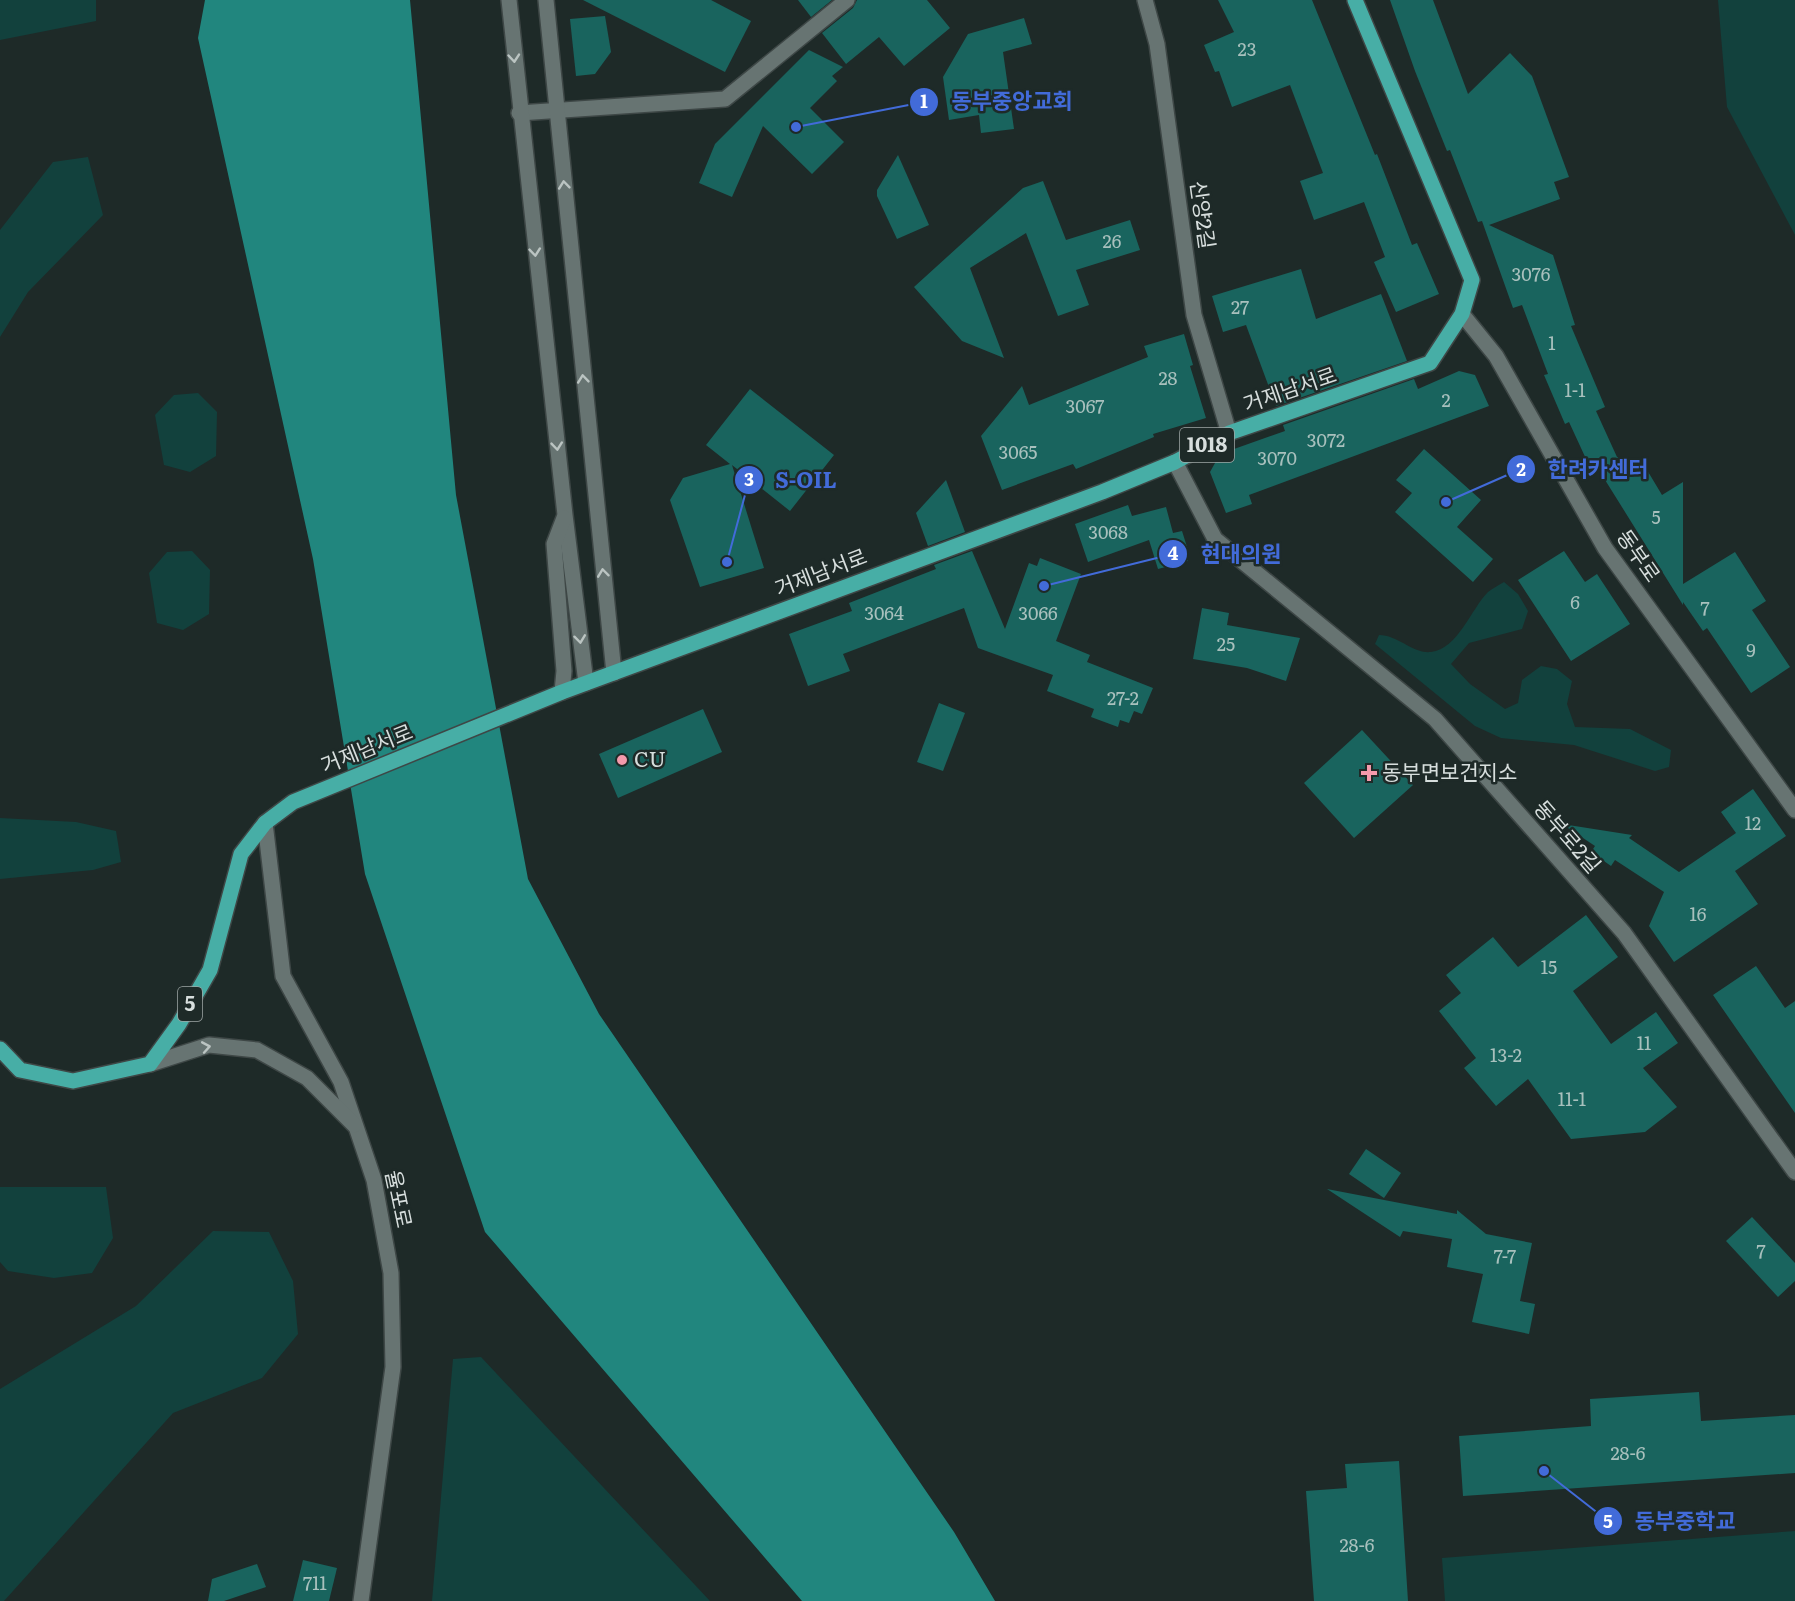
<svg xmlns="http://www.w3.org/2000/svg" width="1795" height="1601" viewBox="0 0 1795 1601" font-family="Literata,'Noto Sans KR',serif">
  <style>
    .green { fill: #12413d }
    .water { fill: #21867e }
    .building { fill: #19645e }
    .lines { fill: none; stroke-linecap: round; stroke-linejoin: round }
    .street-casing { stroke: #3e4746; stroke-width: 18 }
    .secondary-casing { stroke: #3e4746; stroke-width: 18 }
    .primary-casing { stroke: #3e4746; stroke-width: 18 }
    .street { stroke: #677472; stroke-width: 15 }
    .secondary { stroke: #677472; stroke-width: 15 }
    .primary { stroke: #47aea6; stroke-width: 15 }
    .oneway { stroke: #bbc4c2 }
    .poi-dot { fill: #f39aac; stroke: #1e2a28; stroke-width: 2 }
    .labels { text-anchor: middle; stroke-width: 5; stroke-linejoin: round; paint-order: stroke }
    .number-label { font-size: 18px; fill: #a8c0bd }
    .shield { fill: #1e2a28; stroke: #a0a8a7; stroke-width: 1.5 }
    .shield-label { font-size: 20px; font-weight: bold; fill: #d7dedd }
    .street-label { font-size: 21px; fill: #d7dedd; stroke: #1e2a28 }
    .poi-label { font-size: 21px; fill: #d7dedd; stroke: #1e2a28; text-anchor: start }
    .leader { fill: none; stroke: #426bd9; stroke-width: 2 }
    .callout-dot { fill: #426bd9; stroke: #1e2a28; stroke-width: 2 }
    .mark-label { font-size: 18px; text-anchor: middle; font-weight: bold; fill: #fff }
    .callout-label { font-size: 22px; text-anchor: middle; font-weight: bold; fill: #426bd9; stroke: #1e2a28; stroke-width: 5; stroke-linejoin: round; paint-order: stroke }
  </style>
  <rect width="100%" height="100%" fill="#1e2a28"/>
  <g class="green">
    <polygon points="0,0 96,0 96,21 0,40"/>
    <polygon points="1718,0 1795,0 1795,235 1727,107"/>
    <polygon points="88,157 103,215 28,292 0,337 0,230 53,162"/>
    <polygon points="198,393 217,412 216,456 190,472 164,465 155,415 174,395"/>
    <polygon points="192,551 210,570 209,614 183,630 157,623 149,573 167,552"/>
    <path d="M1504 582 1518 594 1528 611 1522 629 1469 643 1451 664 1470 684 1505 709 1518 703 1522 680 1541 666 1557 669 1572 681 1567 704 1575 727 1630 729 1671 750 1669 767 1655 771 1574 745 1501 738 1475 726 1375 644 1379 635C1398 635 1413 654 1431 652 1458 649 1471 609 1488 592 1493 588 1499 585 1504 582Z"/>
    <polygon points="0,818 76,822 116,831 121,862 93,870 0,879"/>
    <polygon points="0,1187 106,1187 113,1238 92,1273 54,1278 8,1271 0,1262"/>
    <polygon points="213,1231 269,1232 293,1281 298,1334 262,1378 173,1413 4,1601 0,1601 0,1389 136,1306"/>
    <polygon points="481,1357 710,1601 432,1601 453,1359"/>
    <polygon points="1795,1531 1795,1601 1445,1601 1442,1558"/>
  </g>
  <polygon class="water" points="205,0 410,0 456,495 528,879 599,1014 954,1532 995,1601 802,1601 485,1232 365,874 313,559 198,38"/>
  <g class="building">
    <polygon points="583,0 711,0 751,21 725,72"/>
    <polygon points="798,0 832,0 811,17"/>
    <polygon points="857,0 927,0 950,28 904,66 879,37 846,64 822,33 853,8"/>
    <polygon points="1218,0 1312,0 1375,155 1377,154 1412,245 1417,243 1439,294 1396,312 1374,262 1385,257 1364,202 1314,220 1300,181 1323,173 1290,85 1232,107 1219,71 1215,72 1204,45 1234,32"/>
    <polygon points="1390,0 1433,0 1468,94 1510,53 1532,76 1569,177 1554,182 1560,199 1489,225 1553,255 1575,325 1571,326 1605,407 1596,411 1617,457 1644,465 1662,495 1683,482 1683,584 1735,552 1766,601 1752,610 1790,667 1751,693 1707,628 1703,631 1683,602 1683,605 1592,459 1587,461 1569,422 1565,424 1544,375 1548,374 1522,305 1513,308 1482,221 1478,222 1450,150 1447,151 1415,71"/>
    <polygon points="605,16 611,52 595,74 576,76 570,19"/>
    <polygon points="1024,18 1032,44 1003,52 1014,129 981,133 979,115 949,120 943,77 968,34"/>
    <polygon points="809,50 843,67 832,76 837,81 810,108 844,142 812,174 763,126 732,197 699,183 715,144"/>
    <polygon points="898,155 929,225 897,239 877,196 877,190"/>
    <polygon points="1043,181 1066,240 1130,220 1140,250 1076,270 1089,305 1058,316 1026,233 970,268 1004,358 962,341 914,287 1023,188"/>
    <polygon points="1301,269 1316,319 1381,294 1407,361 1276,406 1246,325 1223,332 1212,296"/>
    <polygon points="1184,334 1193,365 1190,366 1206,418 1153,434 1154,437 1076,469 1073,464 1002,490 981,436 1022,386 1029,405 1148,357 1144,346"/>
    <polygon points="1459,371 1475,375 1489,406 1249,495 1252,504 1226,513 1210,472 1220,454 1285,431 1283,425 1414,379 1418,389"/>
    <polygon points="750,389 834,455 790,511 732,465 764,568 700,587 670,500 683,478 730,464 706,445"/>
    <polygon points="1424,449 1481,500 1457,527 1493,559 1473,582 1395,512 1412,493 1396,480"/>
    <polygon points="946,480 965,532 928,546 916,513"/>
    <polygon points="1128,505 1132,516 1166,507 1173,533 1182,531 1188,550 1188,561 1158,569 1149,540 1088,562 1075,524"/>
    <polygon points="972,551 1005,629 1029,563 1037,566 1040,558 1081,574 1056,641 1090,655 1087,662 1153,688 1142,714 1134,711 1129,723 1120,720 1118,727 1091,717 1094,709 1047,691 1053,675 978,648 964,608 843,654 850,671 808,686 789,634 852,611 849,603 936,569 934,565"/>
    <polygon points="1564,551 1585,582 1597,574 1630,624 1571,661 1518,580"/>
    <polygon points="1202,608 1229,613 1227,625 1300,638 1286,681 1247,668 1193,659"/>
    <polygon points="939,703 965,713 943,771 917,762"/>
    <polygon points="703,709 722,752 618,798 599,754"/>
    <polygon points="1362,730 1413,785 1354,838 1304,783"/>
    <polygon points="1753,789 1786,836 1735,871 1758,904 1674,962 1649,926 1664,892 1615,860 1611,866 1591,852 1595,846 1562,824 1632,835 1629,838 1679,872 1736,833 1721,812"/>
    <polygon points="1586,915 1618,957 1573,991 1611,1044 1656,1012 1678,1043 1643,1068 1677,1107 1645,1132 1571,1139 1528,1079 1496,1106 1464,1068 1476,1058 1439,1011 1461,993 1446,975 1493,937 1518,967"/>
    <polygon points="1756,966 1785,1008 1795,1001 1795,1113 1713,995"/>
    <polygon points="1366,1149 1401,1173 1384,1198 1349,1174"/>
    <polygon points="1327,1189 1457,1214 1457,1210 1486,1234 1532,1243 1520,1301 1535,1304 1529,1334 1472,1322 1483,1274 1447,1267 1452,1239 1403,1231 1400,1237"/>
    <polygon points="1752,1217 1795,1263 1795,1281 1778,1297 1726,1241"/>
    <polygon points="1699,1392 1701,1421 1795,1415 1795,1473 1463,1496 1459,1436 1591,1426 1590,1399"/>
    <polygon points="1399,1461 1408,1601 1314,1601 1306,1491 1347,1488 1345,1464"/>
    <polygon points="303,1560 337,1568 329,1601 293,1601"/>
    <polygon points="257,1564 266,1587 224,1601 208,1601 212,1579"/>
  </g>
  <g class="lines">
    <defs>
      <g id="street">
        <polyline points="1145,0 1157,44 1194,315 1229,433"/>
        <polyline points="519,113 725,99 847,0"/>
        <polyline points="1175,462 1215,539 1435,719 1624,933 1795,1172"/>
      </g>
      <g id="secondary">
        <polyline points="509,0 565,515 586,683"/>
        <polyline points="546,0 614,673"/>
        <polyline points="1462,314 1496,356 1605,548 1795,810"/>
        <polyline points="562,692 564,671 554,544 564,518"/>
        <polyline points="265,823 283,976 341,1082 374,1180 391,1273 393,1367 361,1601"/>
        <polyline points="150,1064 209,1045 257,1050 307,1078 354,1125"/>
      </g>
      <polyline id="primary" points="0,1049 20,1070 73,1081 150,1064 179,1024 210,970 241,854 265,823 293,802 562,692 1102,492 1175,462 1229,433 1430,363 1462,314 1472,280 1355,0"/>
    </defs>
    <use href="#street" class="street-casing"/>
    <use href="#secondary" class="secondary-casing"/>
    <use href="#primary" class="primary-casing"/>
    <use href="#street" class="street"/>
    <use href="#secondary" class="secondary"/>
    <use href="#primary" class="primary"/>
  </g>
  <defs><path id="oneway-chevron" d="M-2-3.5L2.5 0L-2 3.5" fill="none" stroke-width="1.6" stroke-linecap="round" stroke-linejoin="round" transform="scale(1.5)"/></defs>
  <g class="oneway">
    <use href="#oneway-chevron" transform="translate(514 58) rotate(85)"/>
    <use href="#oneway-chevron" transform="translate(564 185) rotate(-96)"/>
    <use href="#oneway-chevron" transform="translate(535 252) rotate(84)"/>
    <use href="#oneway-chevron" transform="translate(583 379) rotate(-96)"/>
    <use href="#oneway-chevron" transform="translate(557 446) rotate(84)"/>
    <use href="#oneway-chevron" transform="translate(603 573) rotate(-97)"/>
    <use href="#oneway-chevron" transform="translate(580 639) rotate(83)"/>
    <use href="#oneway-chevron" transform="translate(206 1047) rotate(-10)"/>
  </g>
  <g class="poi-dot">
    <circle cx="622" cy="760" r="6"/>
    <path d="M1366 764h6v6h6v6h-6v6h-6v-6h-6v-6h6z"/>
  </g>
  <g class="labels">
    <g class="number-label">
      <text x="1247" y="56">23</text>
      <text x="1112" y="248">26</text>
      <text x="1531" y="281">3076</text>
      <text x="1240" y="314">27</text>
      <text x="1552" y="350">1</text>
      <text x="1168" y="385">28</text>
      <text x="1575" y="397">1-1</text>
      <text x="1446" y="407">2</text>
      <text x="1085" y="413">3067</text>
      <text x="1326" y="447">3072</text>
      <text x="1018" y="459">3065</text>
      <text x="1277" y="465">3070</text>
      <text x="1656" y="524">5</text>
      <text x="1108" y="539">3068</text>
      <text x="1575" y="609">6</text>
      <text x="1705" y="615">7</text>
      <text x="884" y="620">3064</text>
      <text x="1038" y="620">3066</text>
      <text x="1226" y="651">25</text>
      <text x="1751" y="657">9</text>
      <text x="1123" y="705">27-2</text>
      <text x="1753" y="830">12</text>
      <text x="1698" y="921">16</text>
      <text x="1549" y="974">15</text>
      <text x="1644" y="1050">11</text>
      <text x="1506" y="1062">13-2</text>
      <text x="1572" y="1106">11-1</text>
      <text x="1761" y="1258">7</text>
      <text x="1505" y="1263">7-7</text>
      <text x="1628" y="1460">28-6</text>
      <text x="1357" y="1552">28-6</text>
      <text x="315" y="1590">711</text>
    </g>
    <g class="shield">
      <rect x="1180" y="428" width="54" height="34" rx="4.5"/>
      <rect x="178" y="987" width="24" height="34" rx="4.5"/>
    </g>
    <g class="shield-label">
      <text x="1207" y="452">1018</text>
      <text x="190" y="1011">5</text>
    </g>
    <g class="street-label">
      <text transform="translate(1202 215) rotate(82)" y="7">산양2길</text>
      <text transform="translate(1290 390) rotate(-19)" y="7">거제남서로</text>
      <text transform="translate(1638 556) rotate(55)" y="7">동부로</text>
      <text transform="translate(821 573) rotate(-21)" y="7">거제남서로</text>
      <text transform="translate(367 749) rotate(-22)" y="7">거제남서로</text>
      <text transform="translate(1567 837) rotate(49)" y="7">동부로2길</text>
      <text transform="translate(398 1199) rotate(78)" y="7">율포로</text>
    </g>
    <g class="poi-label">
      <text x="634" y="767">CU</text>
      <text x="1382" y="780">동부면보건지소</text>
    </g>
  </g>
  <path class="leader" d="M796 127L924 102M1446 502L1521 469M727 562L749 480M1044 586L1173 554M1544 1471L1608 1521"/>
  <g class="callout-dot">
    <circle cx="796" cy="127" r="6"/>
    <circle cx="1446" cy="502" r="6"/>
    <circle cx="727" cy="562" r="6"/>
    <circle cx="1044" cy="586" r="6"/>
    <circle cx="1544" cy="1471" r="6"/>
    <circle cx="924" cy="102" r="15"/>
    <circle cx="1521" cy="469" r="15"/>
    <circle cx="749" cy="480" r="15"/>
    <circle cx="1173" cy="554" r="15"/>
    <circle cx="1608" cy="1521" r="15"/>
  </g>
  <g class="mark-label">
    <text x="924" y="108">1</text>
    <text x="1521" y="476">2</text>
    <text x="749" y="486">3</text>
    <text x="1173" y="560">4</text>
    <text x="1608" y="1528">5</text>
  </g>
  <g class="callout-label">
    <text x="1012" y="109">동부중앙교회</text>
    <text x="1598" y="477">한려카센터</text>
    <text x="806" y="488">S-OIL</text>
    <text x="1241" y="562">현대의원</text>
    <text x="1685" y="1529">동부중학교</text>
  </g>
</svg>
